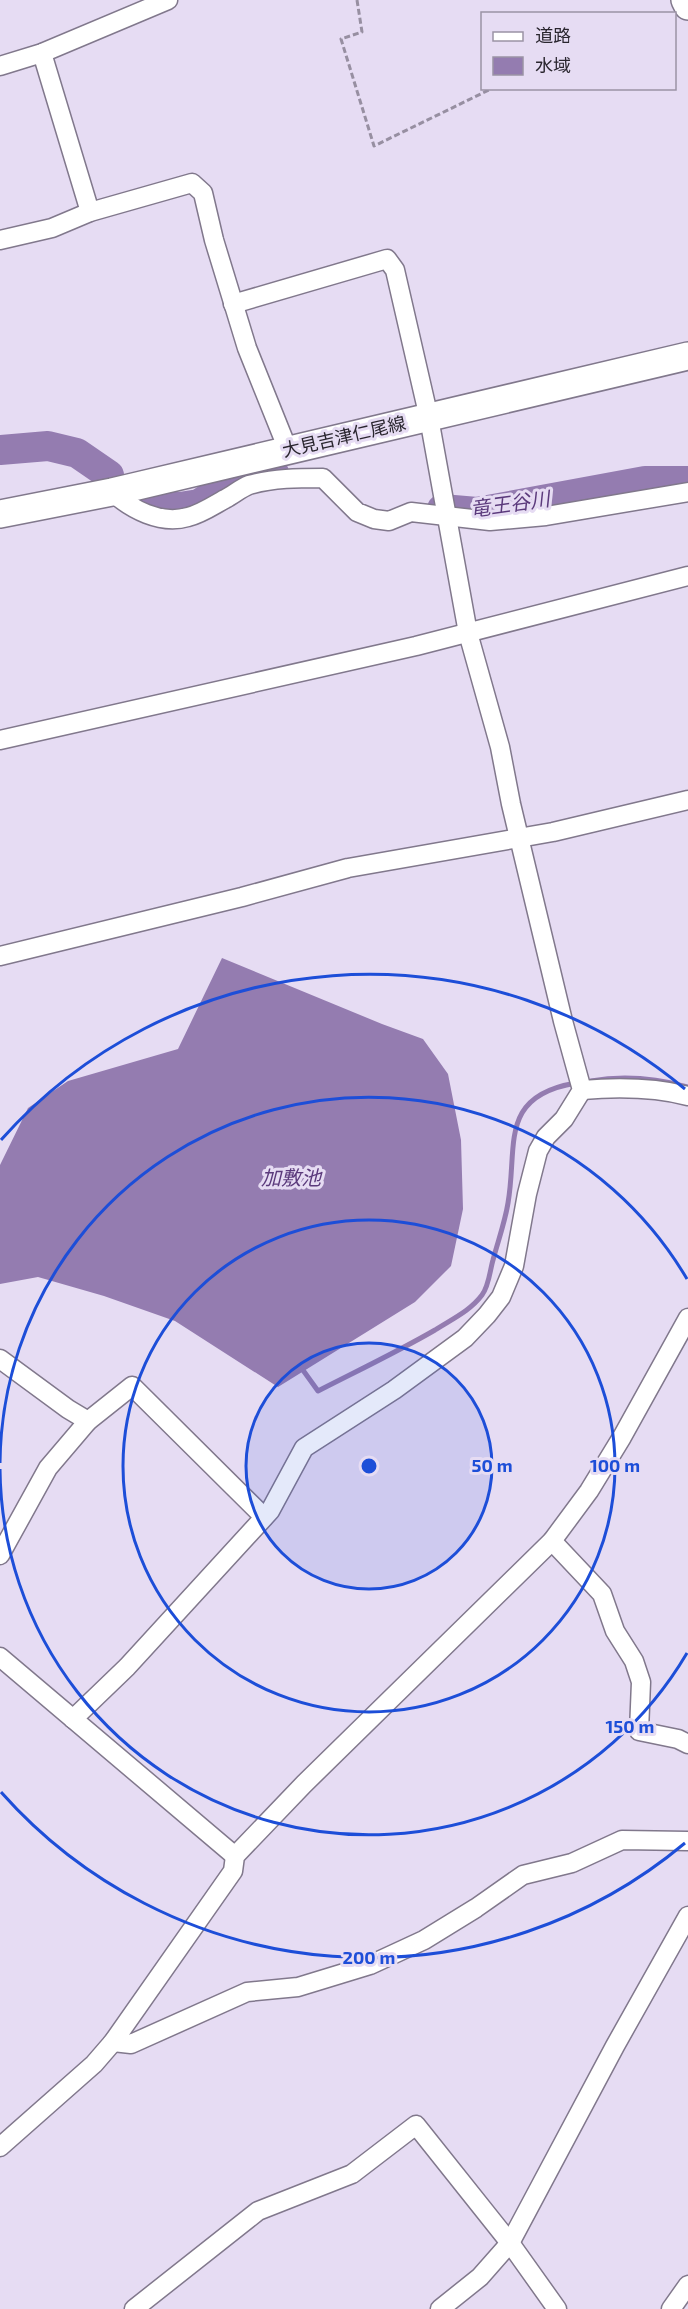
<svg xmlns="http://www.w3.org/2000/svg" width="688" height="2309" viewBox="0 0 688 2309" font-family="'Exo 2','Noto Sans JP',sans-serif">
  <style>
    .water { fill: #947cb0 }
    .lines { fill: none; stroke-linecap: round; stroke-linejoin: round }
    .stream { stroke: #947cb0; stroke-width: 5 }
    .river { stroke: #947cb0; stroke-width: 30 }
    .street-casing { stroke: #81788c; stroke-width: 21 }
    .secondary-casing { stroke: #81788c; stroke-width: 30 }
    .path { stroke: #978fa1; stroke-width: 3; stroke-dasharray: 6 3; stroke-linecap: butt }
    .street { stroke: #fff; stroke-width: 18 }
    .secondary { stroke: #fff; stroke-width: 27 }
    .ring { fill: none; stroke: #1d4ed8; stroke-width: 3 }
    .labels { text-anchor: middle; stroke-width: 6; stroke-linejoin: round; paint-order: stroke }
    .street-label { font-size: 18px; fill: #2a262f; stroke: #e6dcf3 }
    .water-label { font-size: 20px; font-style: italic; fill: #5b3a7c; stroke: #e6dcf3 }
    .centre { fill: #1d4ed8; stroke: #e6dcf3; stroke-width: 3 }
    .ring-label { font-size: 18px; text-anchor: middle; font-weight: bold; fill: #1d4ed8; stroke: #e6dcf3; stroke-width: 6; stroke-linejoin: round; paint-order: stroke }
  </style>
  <rect width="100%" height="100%" fill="#e6dcf3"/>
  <polygon class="water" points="222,958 382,1024 423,1039 448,1074 461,1140 463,1209 451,1266 415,1302 278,1387 175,1321 104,1296 38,1277 0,1284 0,1165 28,1108 68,1081 178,1049"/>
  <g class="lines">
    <g class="stream">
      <path d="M591 1081C625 1075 655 1078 688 1087"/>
      <path d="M300 1366 318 1391C357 1371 397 1352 435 1330 452 1319 470 1311 482 1295 489 1286 490 1270 493 1260 498 1241 505 1222 508 1203 518 1146 498 1096 576 1083"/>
    </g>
    <g class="river">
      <polyline points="0,450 48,446 77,453 109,475"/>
      <polyline points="140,503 180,507 199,504 224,488 246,477 274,473"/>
      <polyline points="442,509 477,512 645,481 688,481"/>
    </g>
    <defs>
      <g id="street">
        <polyline points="42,53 90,212"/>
        <polyline points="0,66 42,53 168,0"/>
        <polyline points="0,240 52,228 90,212 192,183 203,193 214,240 247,348 288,450"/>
        <path d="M112 492C131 509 160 525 188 517 201 514 214 505 225 499 233 495 241 488 249 485 273 478 299 478 323 478L357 512 374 519 389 521 411 512 490 521 546 516 688 492"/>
        <polyline points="0,740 416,646 688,576"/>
        <polyline points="0,956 242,897 348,868 553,832 688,800"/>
        <path d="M582 1090C618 1087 653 1087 688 1096"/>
        <polyline points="0,1359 68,1409 88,1421"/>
        <polyline points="552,1541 602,1594 615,1631 634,1661 641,1682 639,1731 678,1739 688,1744"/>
        <polyline points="0,1555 48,1468 88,1421 132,1386 264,1517"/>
        <polyline points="0,1657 235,1856"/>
        <polyline points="73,1719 127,1667 270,1511 304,1448 394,1390 465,1338 487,1315 501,1297 514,1266 527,1194 538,1151 546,1137 564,1119 582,1090 563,1021 511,804 500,747 468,633 429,418 395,270 387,259 233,304"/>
        <polyline points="113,2042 131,2044 247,1992 298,1987 370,1965 424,1940 476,1908 523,1875 572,1863 622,1840 688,1841"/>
        <polyline points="0,2147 94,2064 113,2042 233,1871 235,1856 304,1784 552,1541 589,1491 622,1437 688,1318"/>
        <polyline points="134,2309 258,2211 352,2174 416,2125 510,2243 557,2309"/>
        <polyline points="440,2309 480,2277 510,2243 615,2046 688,1916"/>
        <polyline points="671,2309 688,2285"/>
      </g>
      <g id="secondary">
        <polyline points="685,0 688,6"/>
        <polyline points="0,514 112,492 688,356"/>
      </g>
    </defs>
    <use href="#street" class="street-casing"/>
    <use href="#secondary" class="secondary-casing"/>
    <polyline class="path" points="357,0 362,32 341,39 374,146 493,88"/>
    <use href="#street" class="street"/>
    <use href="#secondary" class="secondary"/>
  </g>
  <circle cx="369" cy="1466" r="123" fill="#1d4ed8" fill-opacity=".12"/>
  <g class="ring">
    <circle cx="369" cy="1466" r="123"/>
    <circle cx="369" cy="1466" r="246"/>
    <path d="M687 1653A369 369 0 0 1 0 1469M0 1463A369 369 0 0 1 687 1279"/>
    <path d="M685 1843A492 492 0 0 1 1 1792M1 1140A492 492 0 0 1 685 1089"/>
  </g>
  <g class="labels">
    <g class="street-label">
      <text transform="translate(344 437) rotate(-13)" y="6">大見吉津仁尾線</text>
    </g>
    <g class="water-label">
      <text transform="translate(510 504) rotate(-8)" y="7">竜王谷川</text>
      <text x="291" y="1185">加敷池</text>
    </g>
  </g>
  <circle cx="369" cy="1466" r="9" class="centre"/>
  <g class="ring-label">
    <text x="492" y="1472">50 m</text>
    <text x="615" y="1472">100 m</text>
    <text x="630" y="1733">150 m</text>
    <text x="369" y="1964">200 m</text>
  </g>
  <rect x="481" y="12" width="195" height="78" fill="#e6dcf3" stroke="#9b93a5" stroke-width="1.5"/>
  <rect x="493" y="32" width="30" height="9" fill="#ffffff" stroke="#9b93a5" stroke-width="1.5"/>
  <text x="535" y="42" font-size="18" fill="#2a262f">道路</text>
  <rect x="493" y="57" width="30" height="18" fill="#947cb0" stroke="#9b93a5" stroke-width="1.5"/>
  <text x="535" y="72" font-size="18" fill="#2a262f">水域</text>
</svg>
